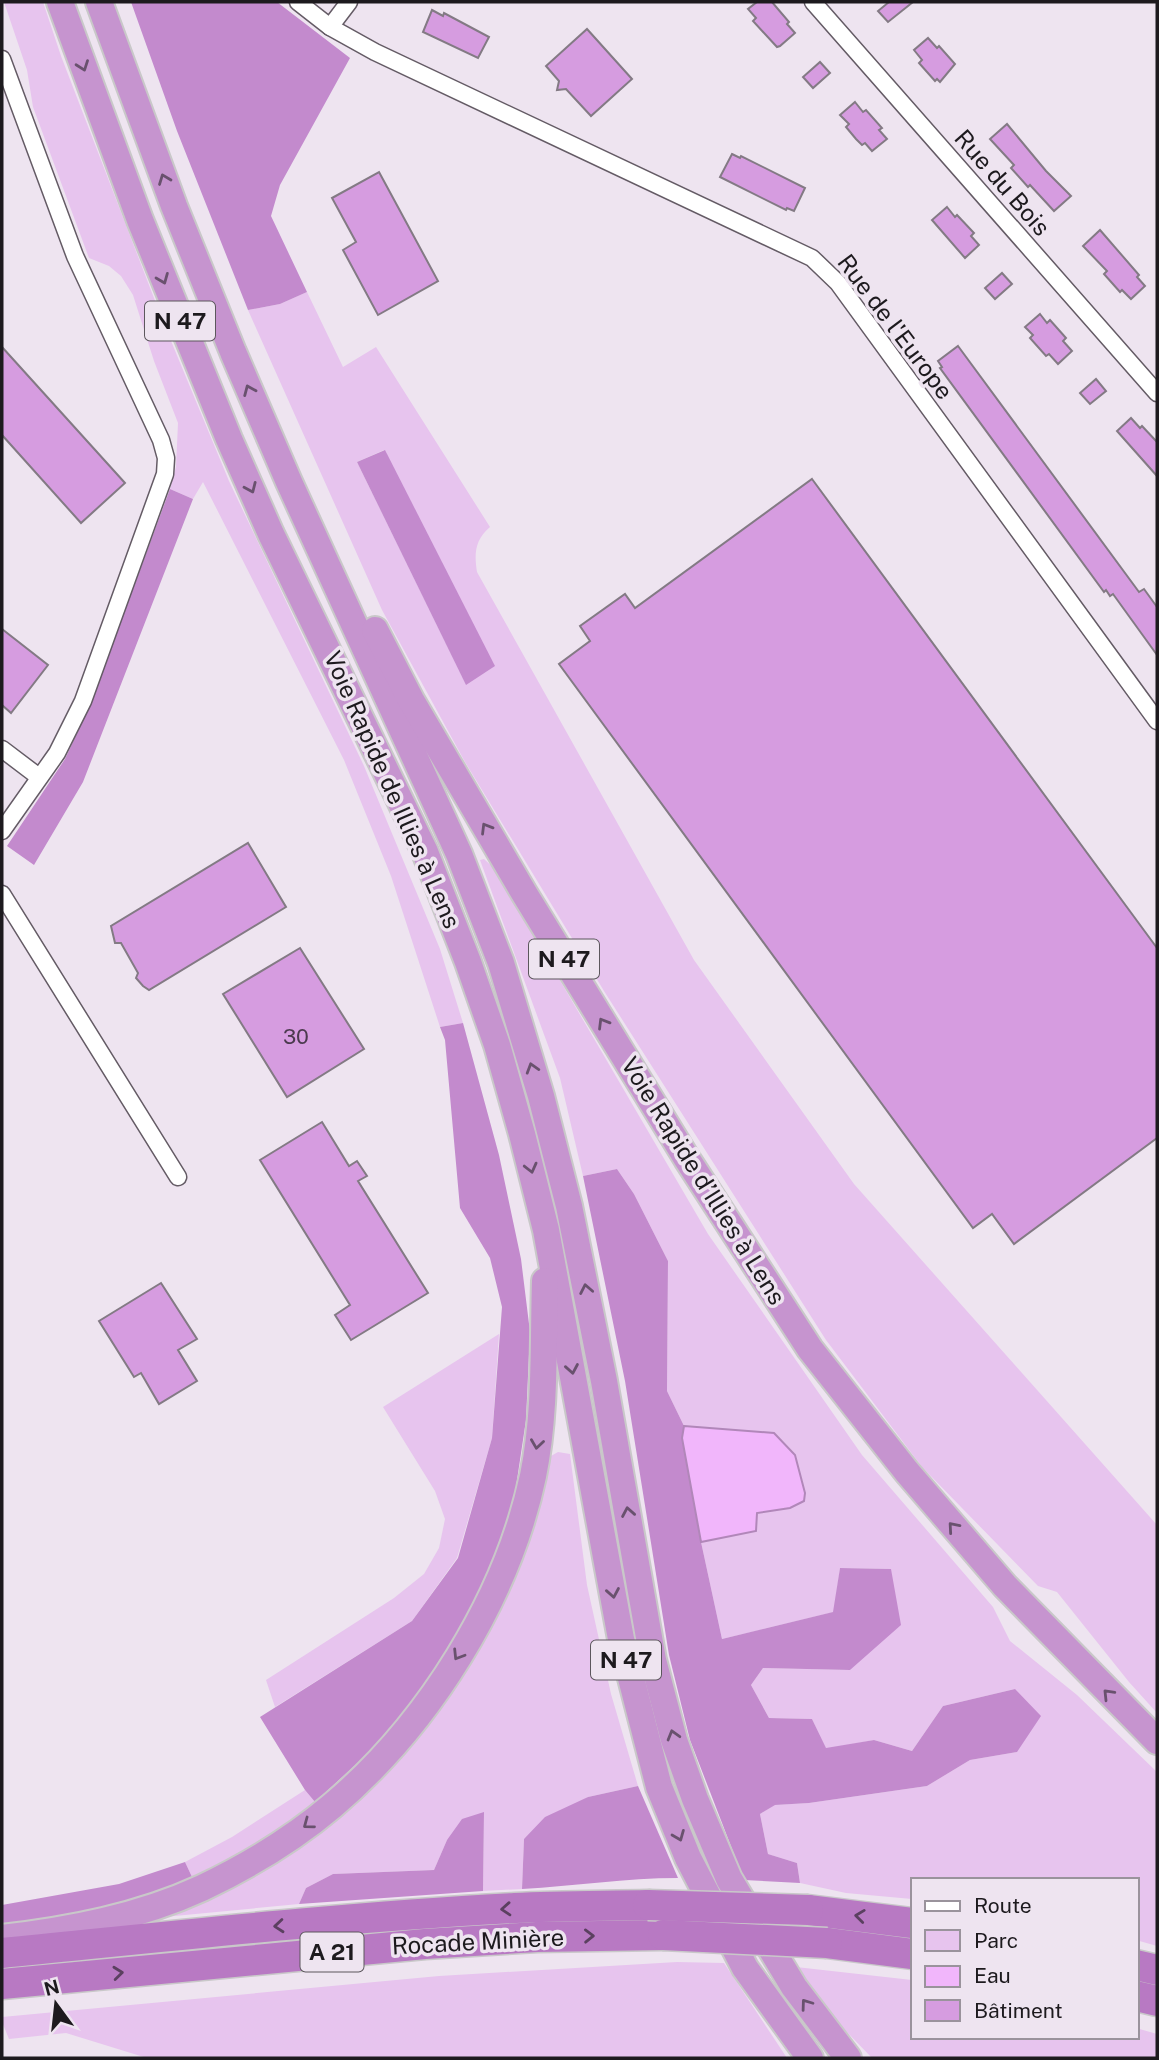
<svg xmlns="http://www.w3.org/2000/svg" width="1159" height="2060" viewBox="0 0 1159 2060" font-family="'Public Sans',sans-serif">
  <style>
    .green { fill: #e7c4ee; fill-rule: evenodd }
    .forest { fill: #c38acd }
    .water { fill: #f1b6fb; stroke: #b187b9; stroke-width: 2 }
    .building { fill: #d69ce0; stroke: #837a84; stroke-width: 2 }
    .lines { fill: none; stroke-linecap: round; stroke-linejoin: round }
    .minor-casing { stroke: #645b65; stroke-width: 19 }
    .trunk-casing { stroke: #c9c8c9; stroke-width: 30 }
    .motorway-casing { stroke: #c9c8c9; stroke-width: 33 }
    .minor { stroke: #fff; stroke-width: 16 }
    .trunk { stroke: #c694cf; stroke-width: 26 }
    .motorway { stroke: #b879c3; stroke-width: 30 }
    .motorway-bridge-casing { stroke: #c9c8c9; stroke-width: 33; stroke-linecap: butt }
    .motorway-bridge { stroke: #b879c3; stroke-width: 30 }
    .oneway { stroke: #69516e }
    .oneway2 { stroke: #5b4060 }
    .labels { text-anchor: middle; stroke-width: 7; stroke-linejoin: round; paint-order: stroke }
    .number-label { font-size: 21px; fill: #4b3a4e }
    .shield { fill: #eee4f0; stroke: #5c575d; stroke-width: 2 }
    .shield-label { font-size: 23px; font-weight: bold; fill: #1d1a1e }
    .street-label { font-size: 24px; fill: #1d1a1e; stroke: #eee4f0 }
  </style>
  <rect width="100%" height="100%" fill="#eee4f0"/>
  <g class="green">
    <polygon points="4,2 43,2 61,56 164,324 229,481 364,766 440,949 463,1023 440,1027 391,876 344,760 203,482 193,499 170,489 176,467 178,423 154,361 133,295 121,276 109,266 89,258 33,107 27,70"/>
    <path d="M307 292 343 367 376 347 490 527C475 540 474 553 477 572L694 960 854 1184 1157 1525V1713L1129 1682 1057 1592 1038 1586 922 1467 826 1340 604 991 465 762 382 610 248 310 280 304ZM384 450 466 684 357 462Z"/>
    <polygon points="484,859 495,869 708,1234 862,1455 993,1607 1010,1641 1077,1695 1157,1772 1157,1946 1136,1940 1136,1880 912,1880 912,1899 846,1893 800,1883 797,1863 768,1854 760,1814 774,1805 809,1803 927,1786 970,1760 1017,1752 1015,1689 943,1706 912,1751 874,1740 826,1749 812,1719 769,1718 751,1685 763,1668 850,1670 891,1569 840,1568 834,1612 722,1639 701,1542 756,1531 757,1513 790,1508 774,1433 684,1426 667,1391 668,1261 634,1194 617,1169 583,1176 560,1078 480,860"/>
    <polygon points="499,1334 492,1438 457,1558 412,1621 275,1707 266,1680 394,1598 424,1574 439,1548 445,1519 435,1491 383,1407"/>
    <polygon points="558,1452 570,1454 587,1585 611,1694 638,1786 588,1797 524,1839 522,1889 483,1891 484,1813 447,1840 434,1870 333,1874 306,1888 299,1904 164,1917 164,1910 415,1736 544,1460"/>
    <polygon points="305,1790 315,1802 252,1847 192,1877 185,1862 232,1837"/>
    <polygon points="677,1962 724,1963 787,2058 147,2058 66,2033 9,2039 2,2022 2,2017 439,1976"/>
    <polygon points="796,1967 912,1980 912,2037 1136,2037 1136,2028 1157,2034 1157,2058 872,2058 842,2027"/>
  </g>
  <g class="forest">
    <polygon points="131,2 277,2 350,58 280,185 271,216 307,292 280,304 248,310 177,131"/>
    <polygon points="385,450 495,666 466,685 357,462"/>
    <polygon points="170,489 193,499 83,782 34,865 7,846 65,759 90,705"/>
    <polygon points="463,1023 499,1155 521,1259 530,1332 526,1420 514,1500 481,1593 440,1667 375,1747 315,1802 305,1790 260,1717 412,1621 458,1558 492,1438 502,1307 490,1258 460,1208 445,1040 440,1027"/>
    <polygon points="617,1169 634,1194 668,1261 667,1391 684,1426 682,1438 701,1542 722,1639 833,1612 840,1568 891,1569 901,1625 850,1670 763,1668 751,1685 769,1718 812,1719 826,1748 874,1740 912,1751 943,1706 1015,1689 1041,1716 1017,1752 970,1760 927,1786 809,1803 775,1805 760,1814 768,1854 797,1863 800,1883 744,1880 690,1740 669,1655 625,1381 583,1176"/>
    <path d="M638 1786 678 1878C626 1878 574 1886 522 1889L524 1839 545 1817 588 1797Z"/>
    <polygon points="484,1812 483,1891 299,1904 306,1888 333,1874 434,1870 447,1840 462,1819"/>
    <path d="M185 1862 192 1877C131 1904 68 1916 2 1924V1905L119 1884Z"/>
  </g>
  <polygon class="water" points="684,1426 774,1433 795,1455 805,1493 804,1501 790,1508 757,1513 756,1531 701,1542 682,1438"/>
  <g class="building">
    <polygon points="757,2 772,2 789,22 787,24 795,33 780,46 777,47 753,21 756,18 748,9"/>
    <polygon points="889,2 913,2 888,22 878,11"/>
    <polygon points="432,10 443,16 444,13 489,37 478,58 423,32"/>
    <polygon points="587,29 632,79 591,116 566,89 557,90 559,81 546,66"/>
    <polygon points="928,38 937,48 939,46 955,64 940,82 937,79 935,81 919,63 922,60 914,50"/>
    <polygon points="820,62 830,73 813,88 803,77"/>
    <polygon points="855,102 863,112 866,110 882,128 879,130 887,139 872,151 865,143 862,145 856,139 846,127 849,124 840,115"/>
    <polygon points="1007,124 1046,171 1071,196 1054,211 1030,185 1028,187 1011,168 1014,165 990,139"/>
    <polygon points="732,154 740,158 741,156 805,188 794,211 787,208 786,210 720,177"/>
    <polygon points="379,172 438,281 378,315 343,250 356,242 332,198"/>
    <polygon points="947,207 955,217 957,215 974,233 971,236 979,245 965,258 932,220"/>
    <polygon points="1100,230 1139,275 1137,277 1145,286 1131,299 1122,290 1120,292 1104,274 1107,271 1083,246"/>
    <polygon points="1002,273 1012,284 995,299 985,288"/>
    <polygon points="1040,314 1047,323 1050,320 1066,338 1063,341 1072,351 1058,364 1049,354 1046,356 1030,338 1033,335 1025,327"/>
    <polygon points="958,346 1139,592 1144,589 1157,607 1157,655 1113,594 1110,596 1106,590 1104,592 940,368 942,367 938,361"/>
    <polygon points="2,347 125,483 81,523 2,435"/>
    <polygon points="1096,379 1106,391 1090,404 1080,393"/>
    <polygon points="1131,418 1140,428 1142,426 1157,442 1157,476 1117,431"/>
    <polygon points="812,479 1157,948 1157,1138 1014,1244 992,1214 973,1228 559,664 590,641 580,626 625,594 635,608"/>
    <polygon points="2,629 48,665 11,713 2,705"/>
    <polygon points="248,843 286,907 149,990 143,986 136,978 138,973 121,943 115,943 111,926"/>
    <polygon points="300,948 364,1049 287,1097 223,994"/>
    <polygon points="322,1122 349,1166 357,1161 367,1176 358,1181 428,1293 351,1340 335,1315 350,1305 260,1160"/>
    <polygon points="161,1283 197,1339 178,1350 197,1381 159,1404 141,1373 134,1377 99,1321"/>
  </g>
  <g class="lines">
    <defs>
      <g id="minor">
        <polyline points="298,2 330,27 375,52 812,258 838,283 1157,721"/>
        <polyline points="813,2 1157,393"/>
        <polyline points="330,27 349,2"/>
        <polyline points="2,59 75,256 161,440 166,458 165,474 83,701 57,753 2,831"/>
        <polyline points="2,749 39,777"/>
        <polyline points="2,894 178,1177"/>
      </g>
      <g id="trunk">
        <polyline points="60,2 140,220 229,439 271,534 425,852 468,962 497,1045 522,1134 546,1230 621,1639 659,1787 688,1858 745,1968 810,2058"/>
        <polyline points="99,2 174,206 233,352 289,482 459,854 501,963 541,1096 569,1206 604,1381 653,1660 674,1740 695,1799 729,1879 794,1987 848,2058"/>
        <polyline points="375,630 411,700 524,893 687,1159 810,1349 907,1472 1005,1586 1157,1741"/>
        <path d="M2 1938C70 1930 139 1917 202 1888 248 1866 293 1839 332 1806 428 1725 507 1599 533 1476 546 1413 543 1345 545 1281"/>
      </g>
      <g id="motorway">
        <polyline points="808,1910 912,1923"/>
        <polyline points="827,1943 912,1954"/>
        <path d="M2 1953C173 1936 343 1917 515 1908 559 1906 604 1906 648 1905"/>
        <polyline points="1136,1965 1157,1970"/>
        <polyline points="2,1984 425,1944 537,1937 663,1935"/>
        <polyline points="1136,1996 1157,2001"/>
      </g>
    </defs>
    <use href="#minor" class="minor-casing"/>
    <use href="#trunk" class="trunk-casing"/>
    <use href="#motorway" class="motorway-casing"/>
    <use href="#minor" class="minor"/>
    <use href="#trunk" class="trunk"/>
    <use href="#motorway" class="motorway"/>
    <defs>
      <g id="motorway-bridge">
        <polyline points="648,1905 808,1910"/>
        <polyline points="663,1935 827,1943"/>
      </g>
    </defs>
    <use href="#motorway-bridge" class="motorway-bridge-casing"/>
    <use href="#motorway-bridge" class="motorway-bridge"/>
  </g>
  <defs><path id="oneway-chevron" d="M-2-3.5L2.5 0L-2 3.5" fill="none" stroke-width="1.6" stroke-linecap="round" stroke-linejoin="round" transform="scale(1.75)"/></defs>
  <g class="oneway">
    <use href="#oneway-chevron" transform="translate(83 66) rotate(70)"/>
    <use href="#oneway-chevron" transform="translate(164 179) rotate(-111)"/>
    <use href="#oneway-chevron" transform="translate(163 279) rotate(68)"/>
    <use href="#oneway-chevron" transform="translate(249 390) rotate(-113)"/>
    <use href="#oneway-chevron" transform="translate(251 488) rotate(66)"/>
    <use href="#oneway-chevron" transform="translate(486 828) rotate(-121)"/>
    <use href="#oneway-chevron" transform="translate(603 1023) rotate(-121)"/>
    <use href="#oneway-chevron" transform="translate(532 1068) rotate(-107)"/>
    <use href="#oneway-chevron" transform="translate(531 1168) rotate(76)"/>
    <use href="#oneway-chevron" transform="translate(586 1289) rotate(-101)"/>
    <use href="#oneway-chevron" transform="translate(572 1369) rotate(80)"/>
    <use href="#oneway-chevron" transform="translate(537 1444) rotate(98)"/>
    <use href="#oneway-chevron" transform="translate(628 1512) rotate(-100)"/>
    <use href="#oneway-chevron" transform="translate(953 1527) rotate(-131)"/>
    <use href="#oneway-chevron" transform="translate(613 1593) rotate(80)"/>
    <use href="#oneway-chevron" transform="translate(458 1655) rotate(122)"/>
    <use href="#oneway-chevron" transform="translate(1108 1694) rotate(-134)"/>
    <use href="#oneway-chevron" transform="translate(673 1735) rotate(-106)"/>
    <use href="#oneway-chevron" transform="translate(308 1824) rotate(143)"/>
    <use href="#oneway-chevron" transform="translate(679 1836) rotate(68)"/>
    <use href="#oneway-chevron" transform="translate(806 2004) rotate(-126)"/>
  </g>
  <g class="oneway2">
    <use href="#oneway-chevron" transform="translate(506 1909) rotate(176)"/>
    <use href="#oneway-chevron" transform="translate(860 1916) rotate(-173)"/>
    <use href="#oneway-chevron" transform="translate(279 1926) rotate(175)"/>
    <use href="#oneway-chevron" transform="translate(589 1936) rotate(-1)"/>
    <use href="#oneway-chevron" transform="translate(118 1973) rotate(-6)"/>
  </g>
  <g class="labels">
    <g class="number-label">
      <text x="296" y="1044">30</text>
    </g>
    <g class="shield">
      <rect x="145" y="301.5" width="70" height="39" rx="5"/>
      <rect x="529" y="939.5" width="70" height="39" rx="5"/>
      <rect x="591" y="1640.5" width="70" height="39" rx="5"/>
      <rect x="300.5" y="1932.5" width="63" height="39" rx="5"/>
    </g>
    <g class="shield-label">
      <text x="180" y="329">N 47</text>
      <text x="564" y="967">N 47</text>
      <text x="626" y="1668">N 47</text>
      <text x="332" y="1960">A 21</text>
    </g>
    <g class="street-label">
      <text transform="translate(1002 183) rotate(49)" y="8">Rue du Bois</text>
      <text transform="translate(895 327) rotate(53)" y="8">Rue de l'Europe</text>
      <text transform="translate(392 790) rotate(66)" y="8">Voie Rapide de Illies à Lens</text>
      <text transform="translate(703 1181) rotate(58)" y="8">Voie Rapide d’Illies à Lens</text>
      <text transform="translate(478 1942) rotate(-3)" y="8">Rocade Minière</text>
    </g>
  </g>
  <rect width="1159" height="2060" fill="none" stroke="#1d1a1e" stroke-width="7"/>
  <rect x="911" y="1878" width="228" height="161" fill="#eee4f0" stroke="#9a939c" stroke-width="2"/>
  <rect x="925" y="1901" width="35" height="10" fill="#ffffff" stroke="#9a939c" stroke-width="2"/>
  <text x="974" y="1913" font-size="21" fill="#1d1a1e">Route</text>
  <rect x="925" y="1930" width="35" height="21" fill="#e7c4ee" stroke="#9a939c" stroke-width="2"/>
  <text x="974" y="1948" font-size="21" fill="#1d1a1e">Parc</text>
  <rect x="925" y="1966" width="35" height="21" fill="#f1b6fb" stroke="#9a939c" stroke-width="2"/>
  <text x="974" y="1983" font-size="21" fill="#1d1a1e">Eau</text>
  <rect x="925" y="2000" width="35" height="21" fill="#d69ce0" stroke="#9a939c" stroke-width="2"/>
  <text x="974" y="2018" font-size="21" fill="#1d1a1e">Bâtiment</text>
  <g transform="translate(56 2004) rotate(345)" stroke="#eee4f0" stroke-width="5" paint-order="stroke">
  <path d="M0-5L12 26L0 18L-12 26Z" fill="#1d1a1e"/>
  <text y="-10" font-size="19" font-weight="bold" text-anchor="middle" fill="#1d1a1e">N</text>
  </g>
</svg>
